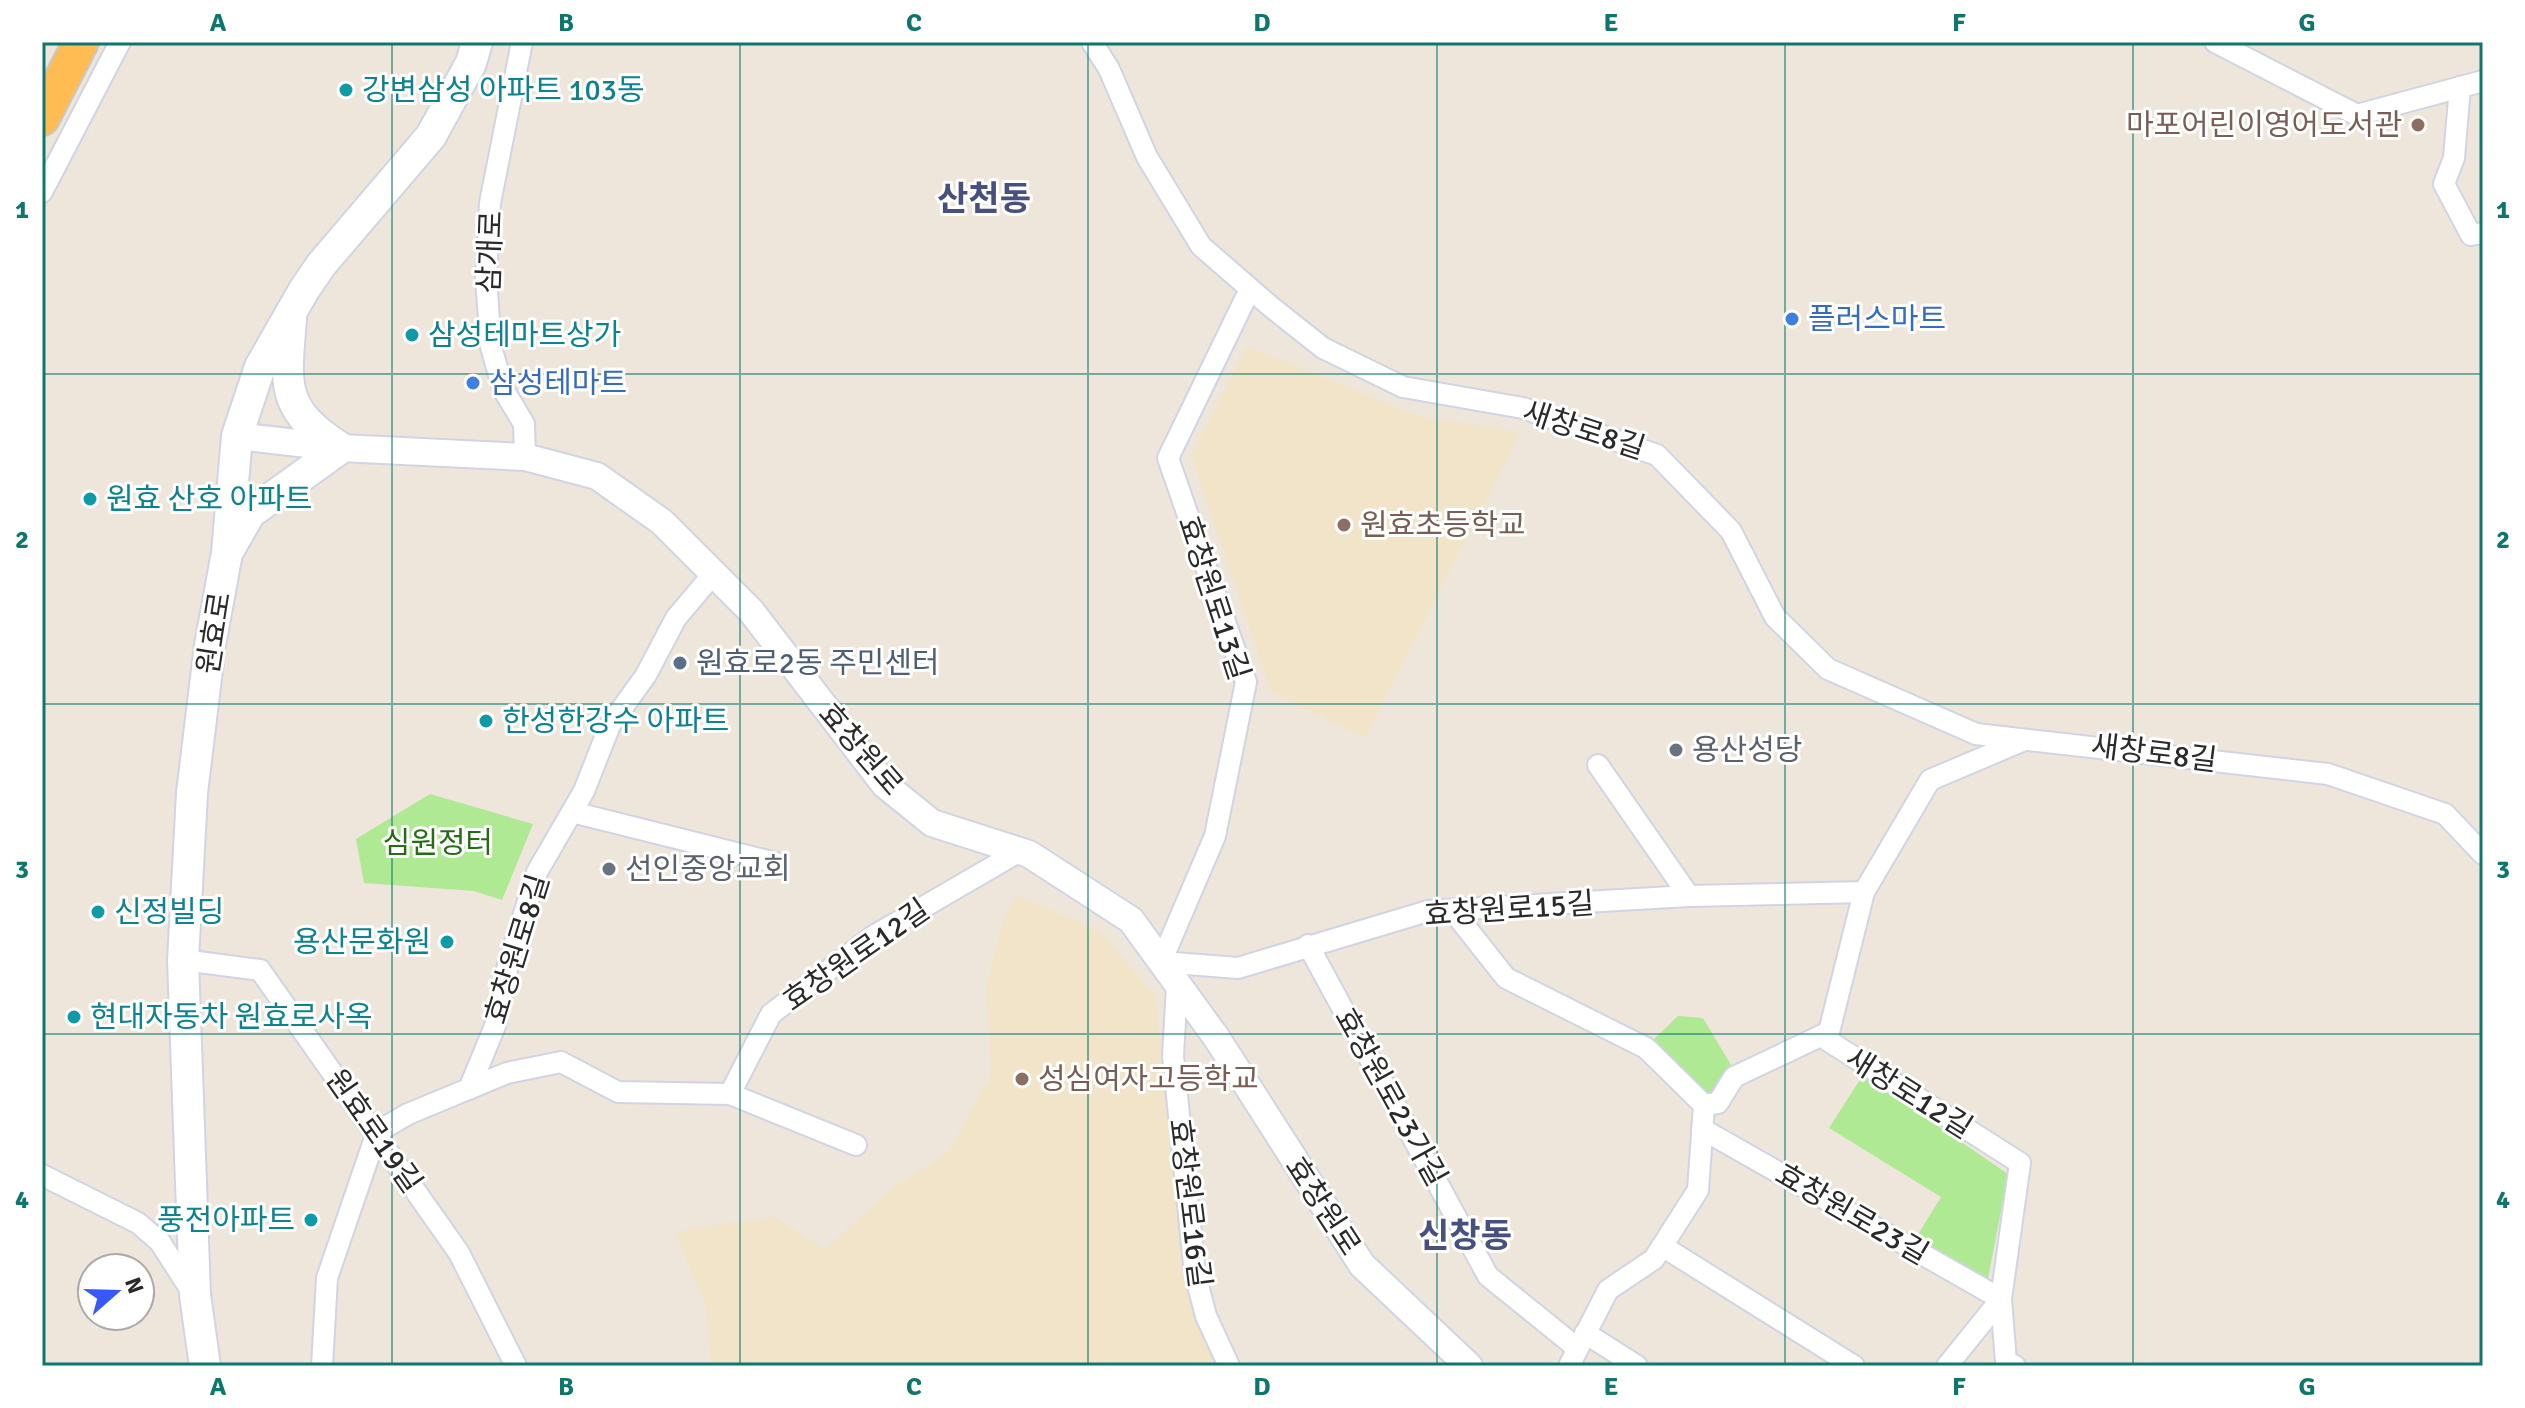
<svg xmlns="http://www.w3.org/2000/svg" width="2525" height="1408" viewBox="0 0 2525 1408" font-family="Signika,'Noto Sans KR',sans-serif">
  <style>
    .education { fill: #f1e4c9 }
    .green { fill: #afe993 }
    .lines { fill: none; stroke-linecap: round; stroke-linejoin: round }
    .minor-casing { stroke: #d0d4e4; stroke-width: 24 }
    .tertiary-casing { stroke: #d0d4e4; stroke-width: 30 }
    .secondary-casing { stroke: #d0d4e4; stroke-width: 34 }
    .trunk-casing { stroke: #c8c8c8; stroke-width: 38 }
    .minor { stroke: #fff; stroke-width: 20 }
    .tertiary { stroke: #fff; stroke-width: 26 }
    .secondary { stroke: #fff; stroke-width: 30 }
    .trunk { stroke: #febc53; stroke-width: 34 }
    .grid { fill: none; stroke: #0f766e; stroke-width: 2; stroke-opacity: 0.55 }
    .culture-dot { fill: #0f9aa8; stroke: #fff; stroke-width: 3 }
    .education-dot { fill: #8d6e63; stroke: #fff; stroke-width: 3 }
    .shop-dot { fill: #3f7fe0; stroke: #fff; stroke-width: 3 }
    .service-dot { fill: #5c6f8a; stroke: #fff; stroke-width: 3 }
    .worship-dot { fill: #6b7280; stroke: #fff; stroke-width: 3 }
    .labels { text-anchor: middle; stroke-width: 6; stroke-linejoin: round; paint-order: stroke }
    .culture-label { font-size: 30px; fill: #0d838f; stroke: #fff; text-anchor: start }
    .education-label { font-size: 30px; fill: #785e54; stroke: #fff; text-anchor: start }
    .street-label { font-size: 30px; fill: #2a2a2a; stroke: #fff }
    .shop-label { font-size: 30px; fill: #366cbe; stroke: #fff; text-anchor: start }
    .service-label { font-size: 30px; fill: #4e5e75; stroke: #fff; text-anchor: start }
    .worship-label { font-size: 30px; fill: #5b616d; stroke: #fff; text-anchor: start }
    .park-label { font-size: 30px; fill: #256d14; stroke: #fff }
    .quarter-label { font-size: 34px; font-weight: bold; fill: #47507f; stroke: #fff }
    .neatline { fill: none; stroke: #0f766e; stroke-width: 3 }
    .grid-label { font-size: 26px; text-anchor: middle; font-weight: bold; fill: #0f766e }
  </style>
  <rect width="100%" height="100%" fill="#eee6db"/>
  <g class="education">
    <polygon points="1247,346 1418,416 1521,432 1365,738 1271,692 1191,455"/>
    <polygon points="1016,895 1100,931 1155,995 1186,1279 1220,1366 711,1366 706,1306 675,1232 773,1216 825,1249 888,1191 948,1152 991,1075 986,988 1002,924"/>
  </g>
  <g class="green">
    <polygon points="430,794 533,824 502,900 474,891 364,883 356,839"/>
    <polygon points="1678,1016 1703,1018 1731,1065 1711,1094 1703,1098 1650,1043"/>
    <polygon points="1863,1075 2008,1174 1987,1284 1916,1238 1941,1197 1829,1128"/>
  </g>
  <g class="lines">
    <defs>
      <g id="minor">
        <polyline points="522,42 490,203 486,278 491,347 503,389 524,424 525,457"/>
        <polyline points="1092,42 1109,69 1147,157 1201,246 1270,306 1323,348 1403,387 1523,408 1657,455 1731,531 1775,617 1828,669 1976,734 2328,774 2445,814 2483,854"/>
        <polyline points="2215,42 2357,115 2483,81"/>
        <polyline points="2460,87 2454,158 2444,184 2471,235 2483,233"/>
        <polyline points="42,192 120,42"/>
        <polyline points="1250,289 1168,458 1246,682 1215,836 1161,962 1238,968 1428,911 1689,896 1864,892"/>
        <polyline points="1598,765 1689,896"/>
        <polyline points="572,812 776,863"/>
        <polyline points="1453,911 1506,978 1646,1048 1704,1105 1698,1190 1654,1259 1608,1290 1569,1366"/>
        <polyline points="1308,945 1488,1276 1577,1348"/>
        <polyline points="183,960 260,970 459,1253 516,1366"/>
        <polyline points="1177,986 1173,1056 1195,1274 1206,1316 1229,1366"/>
        <polyline points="469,1089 495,1026 508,965 537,872 584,791 610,725 646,675 676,618 714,573"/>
        <polyline points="730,1094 856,1145"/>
        <polyline points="1704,1105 1718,1103 1734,1077 1829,1032"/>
        <polyline points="1702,1129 2001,1299 1947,1366"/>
        <polyline points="42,1175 138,1223 160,1242 192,1292"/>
        <polyline points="1662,1246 1854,1366"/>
        <polyline points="1585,1333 1637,1366"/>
        <polyline points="322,1366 327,1278 377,1132 408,1114 507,1073 561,1062 618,1092 730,1094 771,1014 872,937 1020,851"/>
        <polyline points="2015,1366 2006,1362 2001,1299 2020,1163 1827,1040 1864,892 1930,780 2022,741"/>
      </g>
      <polyline id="tertiary" points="237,436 341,448 525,457 597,476 662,522 751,611 885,785 932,823 1029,854 1131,920 1216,1037 1362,1265 1469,1366"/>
      <g id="secondary">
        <path d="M230 548 250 513 341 448C279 409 286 384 291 319"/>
        <polyline points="205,1366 195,1295 183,960 192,793 210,645 227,553 237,436 260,367 304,290 321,265 431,136 471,63 477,42"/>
      </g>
      <polyline id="trunk" points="42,118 81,42"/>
    </defs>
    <use href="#minor" class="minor-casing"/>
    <use href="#tertiary" class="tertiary-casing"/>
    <use href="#secondary" class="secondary-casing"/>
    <use href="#trunk" class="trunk-casing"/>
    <use href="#minor" class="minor"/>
    <use href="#tertiary" class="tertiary"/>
    <use href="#secondary" class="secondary"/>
    <use href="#trunk" class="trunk"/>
  </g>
  <path class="grid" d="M392 42V1366M740 42V1366M1088 42V1366M1437 42V1366M1785 42V1366M2133 42V1366M42 374H2483M42 704H2483M42 1034H2483"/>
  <g class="culture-dot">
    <circle cx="346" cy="90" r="8"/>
    <circle cx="412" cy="335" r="8"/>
    <circle cx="90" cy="499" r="8"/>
    <circle cx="486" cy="721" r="8"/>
    <circle cx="98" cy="912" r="8"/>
    <circle cx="447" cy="942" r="8"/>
    <circle cx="74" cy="1017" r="8"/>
    <circle cx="311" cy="1220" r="8"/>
  </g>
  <g class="education-dot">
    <circle cx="2418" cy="125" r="8"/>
    <circle cx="1344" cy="525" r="8"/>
    <circle cx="1022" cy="1079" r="8"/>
  </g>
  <g class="shop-dot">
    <circle cx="1792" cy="319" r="8"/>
    <circle cx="473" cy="383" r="8"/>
  </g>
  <circle class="service-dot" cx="680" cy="663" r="8"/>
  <g class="worship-dot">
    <circle cx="1676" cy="750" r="8"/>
    <circle cx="609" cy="869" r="8"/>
  </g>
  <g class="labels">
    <g class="culture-label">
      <text x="362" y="100">강변삼성 아파트 103동</text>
      <text x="428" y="345">삼성테마트상가</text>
      <text x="106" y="509">원효 산호 아파트</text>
      <text x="502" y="731">한성한강수 아파트</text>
      <text x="114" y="922">신정빌딩</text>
      <text x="431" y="952" text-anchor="end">용산문화원</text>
      <text x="90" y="1027">현대자동차 원효로사옥</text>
      <text x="295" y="1230" text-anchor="end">풍전아파트</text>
    </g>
    <g class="education-label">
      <text x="2402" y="135" text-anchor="end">마포어린이영어도서관</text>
      <text x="1360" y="535">원효초등학교</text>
      <text x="1038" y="1089">성심여자고등학교</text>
    </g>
    <g class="street-label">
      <text transform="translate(490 252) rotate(-88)" y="10">삼개로</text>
      <text transform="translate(1584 430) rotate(18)" y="10">새창로8길</text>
      <text transform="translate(1214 598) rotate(72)" y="10">효창원로13길</text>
      <text transform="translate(214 633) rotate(-81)" y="10">원효로</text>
      <text transform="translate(861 749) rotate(49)" y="10">효창원로</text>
      <text transform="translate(2154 753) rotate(7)" y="10">새창로8길</text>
      <text transform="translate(1509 909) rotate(-4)" y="10">효창원로15길</text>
      <text transform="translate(517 949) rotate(-73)" y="10">효창원로8길</text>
      <text transform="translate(856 955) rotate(-35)" y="10">효창원로12길</text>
      <text transform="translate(1909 1093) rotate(32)" y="10">새창로12길</text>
      <text transform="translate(1391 1097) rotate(61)" y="10">효창원로23가길</text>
      <text transform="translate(374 1131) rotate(55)" y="10">원효로19길</text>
      <text transform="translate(1190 1203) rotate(83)" y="10">효창원로16길</text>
      <text transform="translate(1323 1206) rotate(57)" y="10">효창원로</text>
      <text transform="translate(1852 1214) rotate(30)" y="10">효창원로23길</text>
    </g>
    <g class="shop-label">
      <text x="1808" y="329">플러스마트</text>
      <text x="489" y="393">삼성테마트</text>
    </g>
    <g class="service-label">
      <text x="696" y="673">원효로2동 주민센터</text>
    </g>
    <g class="worship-label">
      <text x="1692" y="760">용산성당</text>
      <text x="625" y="879">선인중앙교회</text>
    </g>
    <g class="park-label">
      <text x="438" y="853">심원정터</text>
    </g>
    <g class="quarter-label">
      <text x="984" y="210">산천동</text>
      <text x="1465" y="1247">신창동</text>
    </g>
  </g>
  <rect width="2525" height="1408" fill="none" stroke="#ffffff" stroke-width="88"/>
  <g transform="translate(116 1292) rotate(70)"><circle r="38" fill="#ffffff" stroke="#aaaaaa" stroke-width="2"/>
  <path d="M0-6L14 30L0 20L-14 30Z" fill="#3658ff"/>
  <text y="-12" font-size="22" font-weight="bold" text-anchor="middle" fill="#2a2a2a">N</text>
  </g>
  <rect x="44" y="44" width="2437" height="1320" class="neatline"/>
  <g class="grid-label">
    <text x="218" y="31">A</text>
    <text x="566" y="31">B</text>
    <text x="914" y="31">C</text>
    <text x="1262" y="31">D</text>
    <text x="1611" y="31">E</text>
    <text x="1959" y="31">F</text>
    <text x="2307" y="31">G</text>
    <text x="22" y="218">1</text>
    <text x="2503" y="218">1</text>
    <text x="22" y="548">2</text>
    <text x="2503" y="548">2</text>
    <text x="22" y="878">3</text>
    <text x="2503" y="878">3</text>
    <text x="22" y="1208">4</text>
    <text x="2503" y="1208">4</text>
    <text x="218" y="1395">A</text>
    <text x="566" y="1395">B</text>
    <text x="914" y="1395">C</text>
    <text x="1262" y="1395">D</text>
    <text x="1611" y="1395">E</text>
    <text x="1959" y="1395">F</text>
    <text x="2307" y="1395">G</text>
  </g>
</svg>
